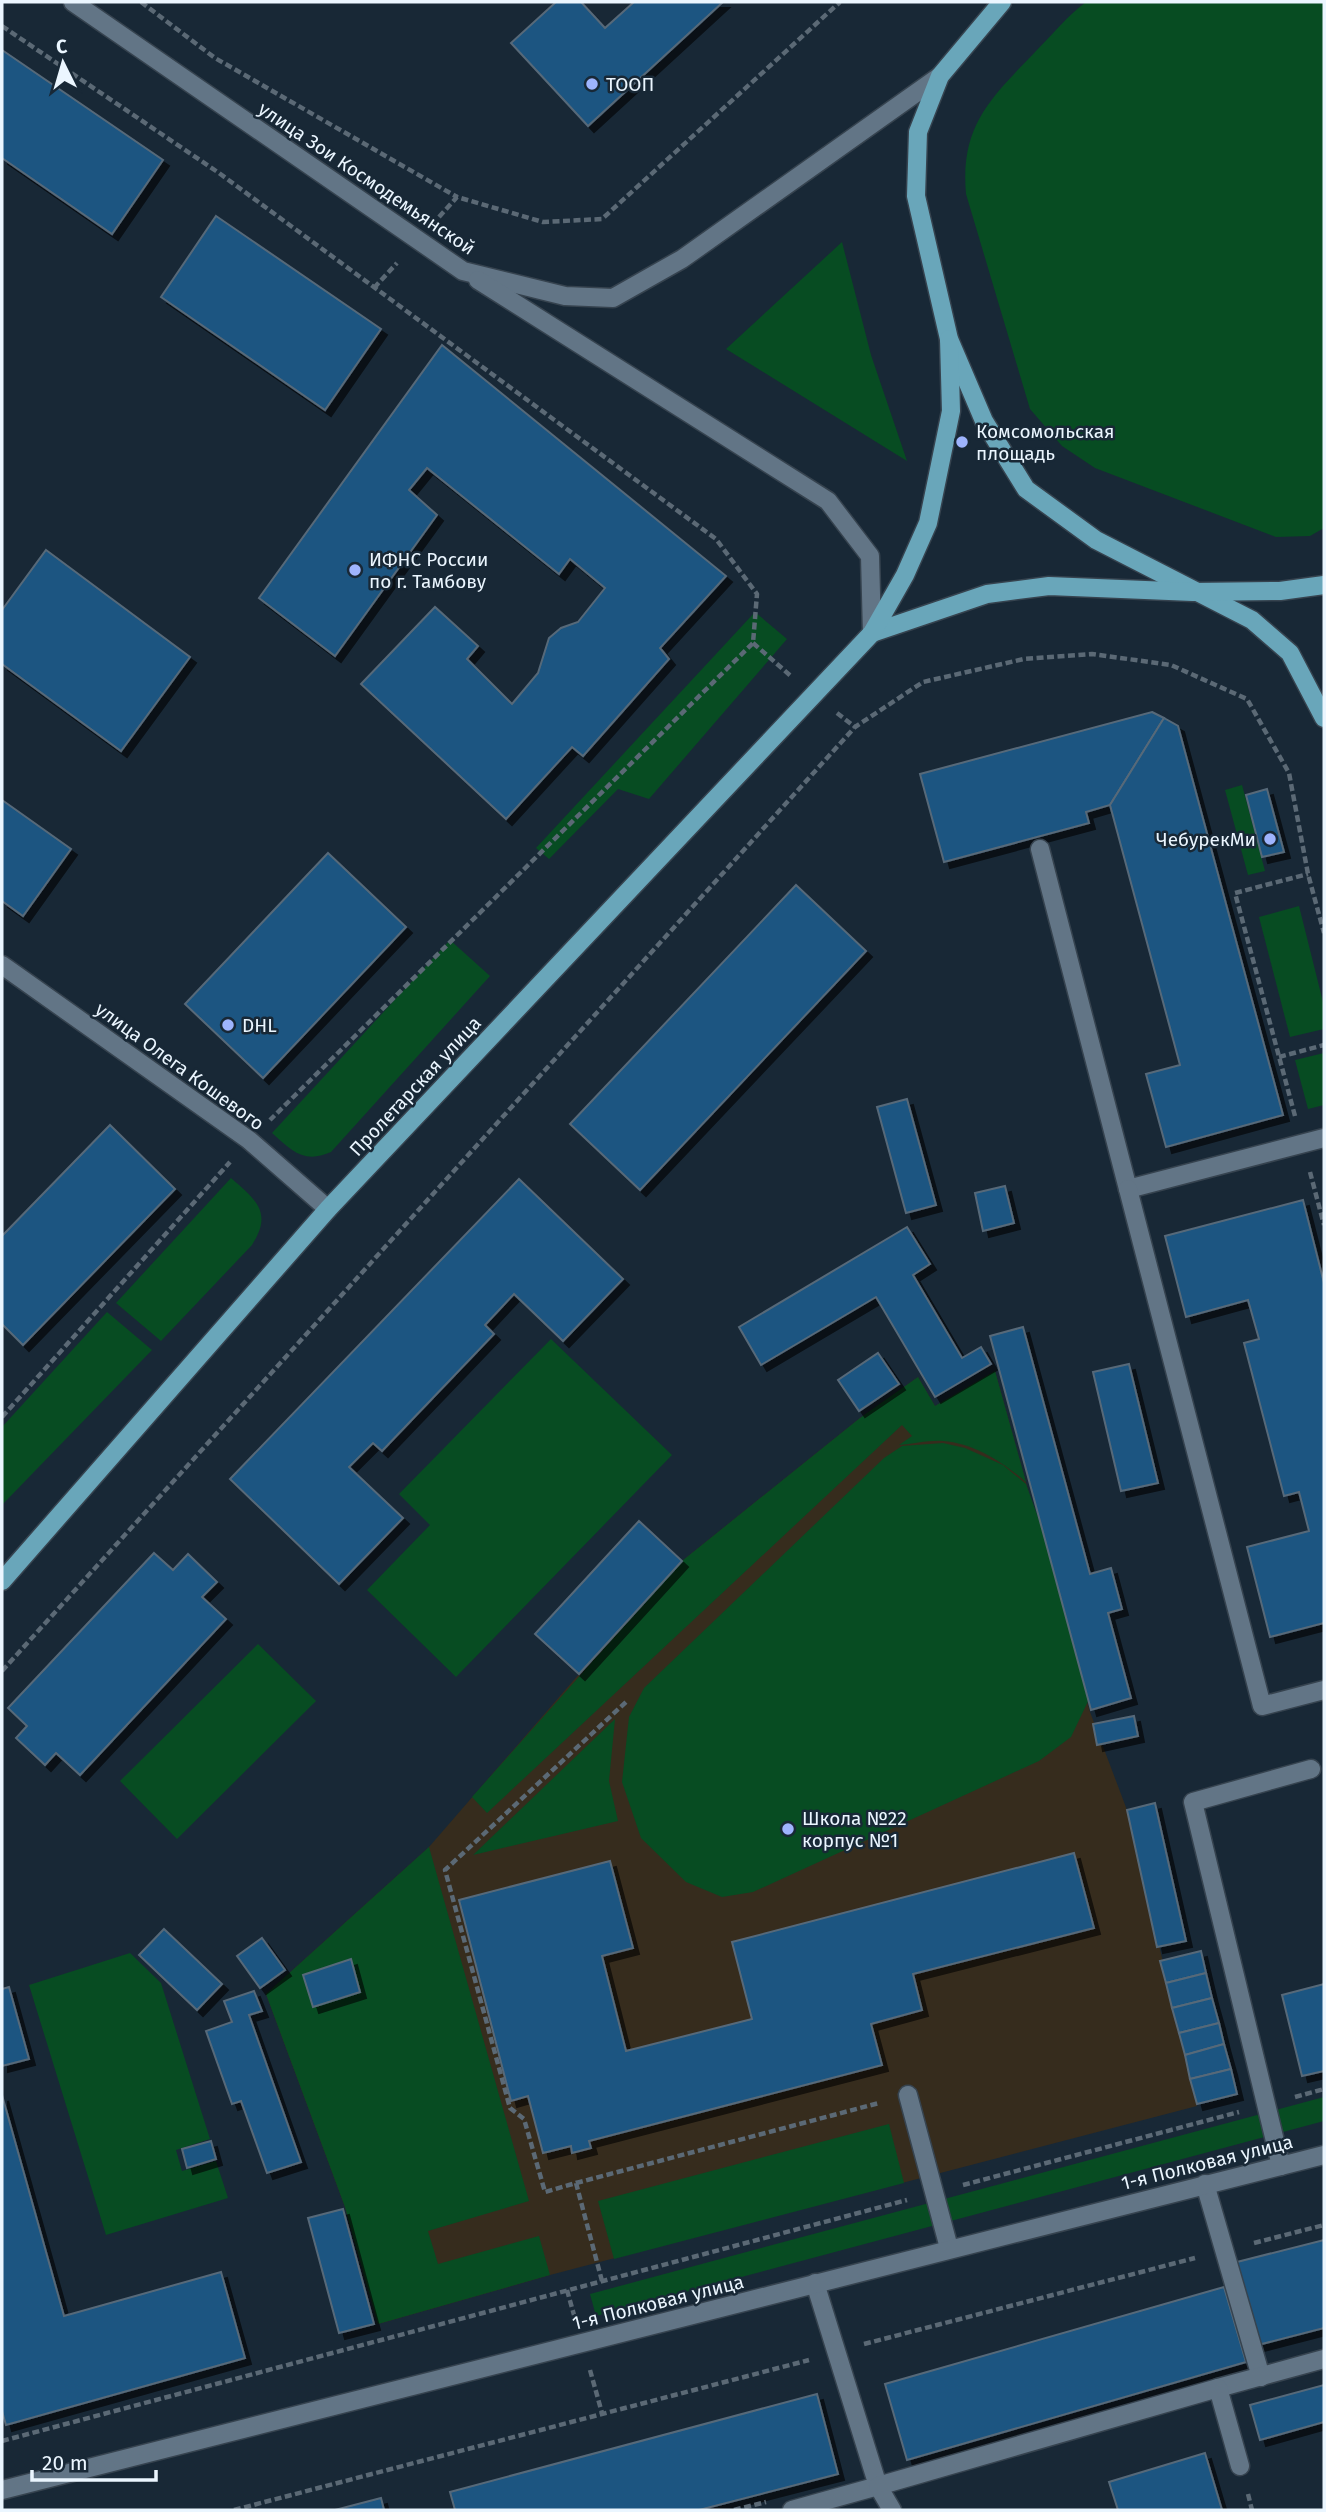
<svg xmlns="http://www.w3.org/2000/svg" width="1326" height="2512" viewBox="0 0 1326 2512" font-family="'Fira Sans',sans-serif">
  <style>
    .education { fill: #362c1d }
    .green { fill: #074c22; fill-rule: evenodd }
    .building { fill: #1a5581; stroke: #576979; stroke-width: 2; filter: url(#shadow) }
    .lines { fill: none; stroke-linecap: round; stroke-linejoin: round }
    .lane-casing { stroke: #36434f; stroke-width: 21 }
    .street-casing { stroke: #36434f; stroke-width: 21 }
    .primary-casing { stroke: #36434f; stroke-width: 21 }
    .path { stroke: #5b6975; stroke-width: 4.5; stroke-dasharray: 7 3.5; stroke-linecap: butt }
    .lane { stroke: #627586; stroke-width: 18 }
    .street { stroke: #627586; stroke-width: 18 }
    .primary { stroke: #69a6ba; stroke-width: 18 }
    .poi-dot { fill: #9eb4fd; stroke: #182836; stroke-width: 2.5 }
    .labels { text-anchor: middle; stroke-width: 5; stroke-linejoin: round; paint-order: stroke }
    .poi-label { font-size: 19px; fill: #ebf6ff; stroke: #182836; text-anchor: start }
    .street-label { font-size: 19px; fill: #ebf6ff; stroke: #182836 }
  </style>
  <defs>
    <filter id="shadow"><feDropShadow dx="6" dy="6" stdDeviation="0" flood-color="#0009"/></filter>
  </defs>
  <rect width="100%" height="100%" fill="#182836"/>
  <polygon class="education" points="995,1371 1090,1712 1127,1810 1197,2106 550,2275 378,2324 345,2207 266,1994 429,1847 579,1674 682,1561 860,1418 918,1377 935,1406"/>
  <g class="green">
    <path d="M1086 2H1324V528L1310 536 1276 537 1095 468 1062 446 1030 409 966 194C960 125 991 98 1036 51 1052 35 1068 15 1086 2Z"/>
    <polygon points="842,242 871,355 907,461 726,349"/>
    <polygon points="755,612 787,639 649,799 618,789 549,859 536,848"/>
    <polygon points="1242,785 1265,871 1248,875 1225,790"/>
    <polygon points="1299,906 1324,1006 1324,1029 1290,1037 1259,917"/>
    <path d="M450 940 490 976 331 1152C304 1164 292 1151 272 1133Z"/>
    <polygon points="1324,1053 1324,1105 1308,1109 1295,1060"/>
    <path d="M231 1178C256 1200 273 1212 252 1245L161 1341 116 1303Z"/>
    <polygon points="107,1312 152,1350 2,1505 2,1427"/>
    <polygon points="551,1339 672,1455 456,1677 367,1590 430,1525 399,1494"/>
    <path d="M995 1371 1026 1482C1004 1463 974 1443 943 1441 929 1440 913 1444 899 1445L912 1436 902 1425 487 1813 472 1797 682 1561 860 1418 918 1377 935 1406Z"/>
    <polygon points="943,1443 965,1448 1003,1465 1026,1484 1085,1648 1091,1695 1071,1737 1039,1761 753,1892 722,1897 686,1882 641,1838 622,1782 629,1717 644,1688 884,1458 902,1446"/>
    <polygon points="258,1644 316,1701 177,1839 120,1781"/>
    <polygon points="615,1719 609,1781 618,1821 473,1855"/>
    <path d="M429 1847 529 2201 428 2231 438 2264 539 2236 550 2275 378 2324 345 2207 266 1994ZM350 1960 360 1992 313 2006 303 1975Z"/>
    <polygon points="130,1953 161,1983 210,2139 176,2150 182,2171 216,2161 228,2198 106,2235 29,1985"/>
    <polygon points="1324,2097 1324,2121 596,2316 590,2294"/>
    <polygon points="889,2124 904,2183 614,2259 598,2201"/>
  </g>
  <g class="building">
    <polygon points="556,2 581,2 605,28 634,2 723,2 588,126 511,43"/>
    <polygon points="2,50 163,160 112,234 2,158"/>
    <polygon points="216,216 381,329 325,410 161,297"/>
    <polygon points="442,345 726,576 660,648 669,659 583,756 572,747 506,819 361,684 435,607 478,646 467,659 512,704 538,673 549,638 561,628 578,622 605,588 570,559 559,574 427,468 409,490 437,515 335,656 259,598"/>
    <polygon points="46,550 190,657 121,751 2,664 2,610"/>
    <polygon points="1152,712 1164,718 1110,805 1086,812 1089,823 944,862 920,774"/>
    <polygon points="1164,718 1178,726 1283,1115 1166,1147 1146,1074 1180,1065 1110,805"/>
    <polygon points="1267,789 1284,852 1262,857 1246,795"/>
    <polygon points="2,800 71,849 23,916 2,901"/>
    <polygon points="328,853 406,927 263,1078 185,1004"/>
    <polygon points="796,885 866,951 640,1190 570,1124"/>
    <polygon points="907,1099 936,1205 906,1213 877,1107"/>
    <polygon points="110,1125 175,1189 23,1345 2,1324 2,1236"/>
    <polygon points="519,1179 623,1279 563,1341 514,1294 485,1325 494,1334 382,1451 373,1443 349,1467 403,1518 339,1584 230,1479"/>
    <polygon points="1005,1186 1014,1223 983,1231 975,1193"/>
    <polygon points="1303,1200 1324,1283 1324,1623 1270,1637 1247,1547 1309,1531 1299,1492 1284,1496 1244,1343 1259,1339 1248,1300 1186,1317 1165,1236"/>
    <polygon points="907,1227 930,1264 913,1275 962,1358 981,1347 991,1364 935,1397 876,1297 761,1365 739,1327"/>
    <polygon points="1023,1327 1090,1574 1111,1568 1122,1609 1108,1613 1131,1698 1091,1710 990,1336"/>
    <polygon points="878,1353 899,1384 859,1411 838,1380"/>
    <polygon points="1129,1364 1158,1483 1121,1491 1093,1372"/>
    <polygon points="639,1521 682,1561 579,1674 535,1634"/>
    <polygon points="154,1553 173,1570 188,1554 217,1582 202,1597 226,1619 80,1775 56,1753 45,1765 16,1738 27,1726 8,1708"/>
    <polygon points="1134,1716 1138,1736 1097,1745 1093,1724"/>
    <polygon points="1155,1803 1186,1941 1157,1947 1127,1810"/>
    <polygon points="1074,1853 1094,1928 913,1974 922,2010 871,2024 882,2065 589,2141 591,2148 572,2153 571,2146 543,2153 528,2096 511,2101 459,1900 610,1861 633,1948 602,1956 626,2051 752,2019 732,1942"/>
    <polygon points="164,1929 222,1984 197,2010 139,1955"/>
    <polygon points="262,1938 285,1970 260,1988 237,1956"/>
    <polygon points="1201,1951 1206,1973 1166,1983 1160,1961"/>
    <polygon points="351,1959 360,1992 313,2007 303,1975"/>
    <polygon points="1206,1973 1212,1998 1172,2008 1166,1983"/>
    <polygon points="1324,1984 1324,2071 1302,2076 1282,1995"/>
    <polygon points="9,1987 29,2059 2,2066 2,1989"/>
    <polygon points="254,1991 262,2011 249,2015 301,2162 267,2173 241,2101 232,2104 206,2031 232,2022 224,2001"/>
    <polygon points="1212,1998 1219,2023 1179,2033 1172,2008"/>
    <polygon points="1219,2023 1224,2044 1185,2055 1179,2033"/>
    <polygon points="1224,2044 1231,2069 1190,2079 1185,2055"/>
    <polygon points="1231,2069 1237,2094 1197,2104 1190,2079"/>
    <polygon points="2,2095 64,2316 221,2272 245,2358 6,2425 2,2411"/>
    <polygon points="211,2141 216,2159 187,2168 182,2149"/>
    <polygon points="343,2209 374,2324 339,2333 308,2218"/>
    <polygon points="1324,2240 1324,2328 1254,2346 1233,2263"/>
    <polygon points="1224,2287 1246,2362 907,2460 885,2384"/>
    <polygon points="1324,2385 1324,2422 1260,2440 1250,2405"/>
    <polygon points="817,2394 838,2474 699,2510 455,2510 450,2492"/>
    <polygon points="1205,2453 1222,2510 1118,2510 1109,2482"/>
    <polygon points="381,2498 384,2510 335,2510"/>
  </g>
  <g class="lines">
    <defs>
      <g id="lane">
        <polyline points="1040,849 1128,1189 1324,1138"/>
        <polyline points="1128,1189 1262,1706 1324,1690"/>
        <polyline points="908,2095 949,2248"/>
        <polyline points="1281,2166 1193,1802 1311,1769"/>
        <polyline points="1205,2184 1261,2377"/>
        <polyline points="1218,2388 1324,2359"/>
        <polyline points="792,2510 878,2486 815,2283"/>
        <polyline points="892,2510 878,2486 1218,2388 1240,2466"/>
      </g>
      <g id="street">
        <polyline points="73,2 463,271 565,296 613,298 682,259 940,76"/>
        <polyline points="478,280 828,501 870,556 872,633"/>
        <polyline points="2,965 249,1140 328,1209"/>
        <polyline points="2,2490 1324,2155"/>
      </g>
      <g id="primary">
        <polyline points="1002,2 940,76 918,132 916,196 949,339 984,421 1026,489 1096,540 1252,620 1290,653 1324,718"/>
        <polyline points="872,633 987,594 1049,586 1193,592 1280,591 1324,585"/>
        <polyline points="2,1581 328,1209 872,633 905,575 928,523 951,411 949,339"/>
      </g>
    </defs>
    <use href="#lane" class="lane-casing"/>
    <use href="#street" class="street-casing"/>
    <use href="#primary" class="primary-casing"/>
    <g class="path">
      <polyline points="141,2 215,58 457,197"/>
      <polyline points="2,26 219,173 716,539 757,594 753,643 270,1120"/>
      <polyline points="439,217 457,197 543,222 602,219 840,2"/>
      <polyline points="374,288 397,263"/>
      <polyline points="753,643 792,677"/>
      <polyline points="837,713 855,727"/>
      <polyline points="1279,1057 1324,1045"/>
      <polyline points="1295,1116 1235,893 1308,874"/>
      <polyline points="1310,1172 1324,1225"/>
      <polyline points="2,1417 230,1162"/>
      <polyline points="2,1671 855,727 923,682 1024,659 1092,654 1171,665 1247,699 1289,773 1308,874 1324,933"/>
      <polyline points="1295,2097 1324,2089"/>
      <polyline points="576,2183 879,2103"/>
      <polyline points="963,2185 1239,2112"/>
      <polyline points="1254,2243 1324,2225"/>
      <polyline points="602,2281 576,2183 545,2192 524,2119 510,2108 445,1870 626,1702"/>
      <polyline points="567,2290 574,2315"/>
      <polyline points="864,2344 1195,2258"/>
      <polyline points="590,2370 602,2413"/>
      <polyline points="2,2441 907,2200"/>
      <polyline points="1248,2494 1252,2510"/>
      <polyline points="234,2510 809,2360"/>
      <polyline points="734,2510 766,2502"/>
    </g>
    <use href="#lane" class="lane"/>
    <use href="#street" class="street"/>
    <use href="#primary" class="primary"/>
  </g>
  <g class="poi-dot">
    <circle cx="592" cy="84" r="7"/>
    <circle cx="962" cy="442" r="7"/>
    <circle cx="355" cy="570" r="7"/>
    <circle cx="1270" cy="839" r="7"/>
    <circle cx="228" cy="1025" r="7"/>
    <circle cx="788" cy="1829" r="7"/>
  </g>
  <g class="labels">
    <g class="poi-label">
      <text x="606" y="91">ТООП</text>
      <text x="976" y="438">Комсомольская<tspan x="976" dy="22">площадь</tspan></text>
      <text x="369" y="566">ИФНС России<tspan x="369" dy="22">по г. Тамбову</tspan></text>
      <text x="1256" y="846" text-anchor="end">ЧебурекМи</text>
      <text x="242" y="1032">DHL</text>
      <text x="802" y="1825">Школа №22<tspan x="802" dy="22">корпус №1</tspan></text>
    </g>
    <g class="street-label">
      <text transform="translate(367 178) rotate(34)" y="7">улица Зои Космодемьянской</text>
      <text transform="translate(180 1066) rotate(36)" y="7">улица Олега Кошевого</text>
      <text transform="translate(415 1086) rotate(-47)" y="7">Пролетарская улица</text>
      <text transform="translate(1207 2162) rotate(-14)" y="7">1-я Полковая улица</text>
      <text transform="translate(658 2302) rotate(-14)" y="7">1-я Полковая улица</text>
    </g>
  </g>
  <rect width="1326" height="2512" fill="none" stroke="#ebf6ff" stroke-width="7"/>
  <g transform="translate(63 63) rotate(355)" stroke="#182836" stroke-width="5" paint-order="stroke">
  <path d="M0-5L12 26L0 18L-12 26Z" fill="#ebf6ff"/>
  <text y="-10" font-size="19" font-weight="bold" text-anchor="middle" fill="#ebf6ff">С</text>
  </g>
  <path d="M32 2470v10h124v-10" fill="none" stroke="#ebf6ff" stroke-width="3.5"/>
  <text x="42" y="2470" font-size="21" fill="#ebf6ff" stroke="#182836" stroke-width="5" paint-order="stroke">20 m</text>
</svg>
